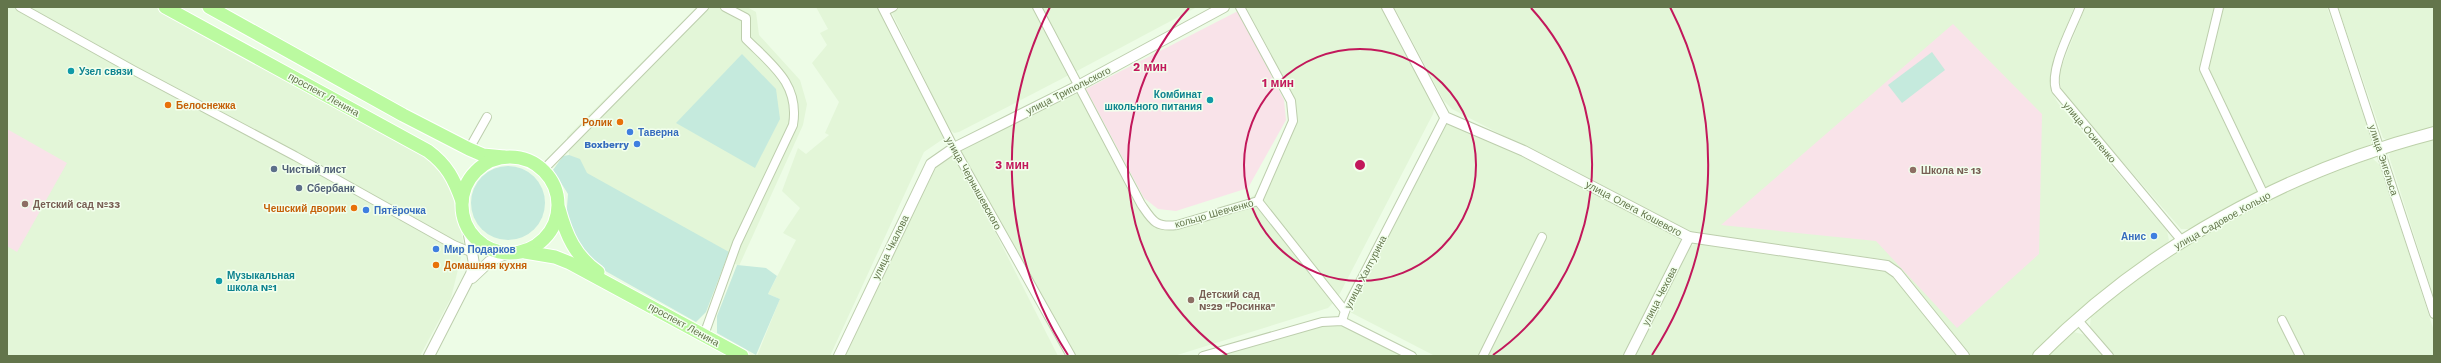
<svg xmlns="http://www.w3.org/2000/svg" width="2441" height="363" viewBox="0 0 2441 363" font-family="'Work Sans',sans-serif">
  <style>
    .residential { fill: #e3f6d8 }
    .education { fill: #f9e3e9 }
    .green { fill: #c5eadd }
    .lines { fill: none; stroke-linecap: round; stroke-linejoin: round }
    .minor-casing { stroke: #bdcead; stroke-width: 10 }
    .tertiary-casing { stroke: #bdcead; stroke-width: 12 }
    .secondary-casing { stroke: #bdd1aa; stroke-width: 14 }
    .primary-casing { stroke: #fff; stroke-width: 15 }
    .minor { stroke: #fff; stroke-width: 8 }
    .tertiary { stroke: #fff; stroke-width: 10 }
    .secondary { stroke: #fff; stroke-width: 12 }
    .primary { stroke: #bbfaa0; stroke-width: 13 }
    .ring { fill: none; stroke: #c2185b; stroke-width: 2 }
    .culture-dot { fill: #0f9aa8; stroke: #f2ffed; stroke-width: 1.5 }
    .food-dot { fill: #e8710a; stroke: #f2ffed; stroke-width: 1.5 }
    .shop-dot { fill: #3f7fe0; stroke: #f2ffed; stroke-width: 1.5 }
    .service-dot { fill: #5c6f8a; stroke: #f2ffed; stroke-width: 1.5 }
    .education-dot { fill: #8d6e63; stroke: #f2ffed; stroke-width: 1.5 }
    .labels { text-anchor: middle; stroke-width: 3; stroke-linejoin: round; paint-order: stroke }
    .culture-label { font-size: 10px; font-weight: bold; fill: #0d838f; stroke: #f2ffed; text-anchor: start }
    .street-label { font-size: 10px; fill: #63754b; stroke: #f2ffed }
    .food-label { font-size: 10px; font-weight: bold; fill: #c56008; stroke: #f2ffed; text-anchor: start }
    .shop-label { font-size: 10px; font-weight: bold; fill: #366cbe; stroke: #f2ffed; text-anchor: start }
    .service-label { font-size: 10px; font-weight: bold; fill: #4e5e75; stroke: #f2ffed; text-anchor: start }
    .education-label { font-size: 10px; font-weight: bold; fill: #785e54; stroke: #f2ffed; text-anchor: start }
    .centre { fill: #c2185b; stroke: #f2ffed; stroke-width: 2 }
    .ring-label { font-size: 12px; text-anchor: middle; font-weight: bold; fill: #c2185b; stroke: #f2ffed; stroke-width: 3; stroke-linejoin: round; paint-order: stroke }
  </style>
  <rect width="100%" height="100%" fill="#edfce6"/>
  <g class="residential">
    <polygon points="7,7 159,7 436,163 452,193 464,245 451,298 420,356 7,356"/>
    <polygon points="697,7 747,7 756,12 759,35 800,80 807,104 803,125 739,266 571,173 567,137"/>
    <polygon points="816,7 880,7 946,137 924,152 830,356 757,356 780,299 768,294 796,240 783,233 800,208 782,191 798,148 806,154 829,135 825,133 839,102 812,63 827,45 820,33 828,29"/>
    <polygon points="889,7 1034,7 1069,75 959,132 954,133 949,129"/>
    <polygon points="1041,7 1197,7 1075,72"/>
    <polygon points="1246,7 1384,7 1435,106 1433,114 1337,299 1328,308 1174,356 1070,356 960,149 963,139 1072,82 1136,205 1153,219 1163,222 1177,222 1249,199 1257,193 1297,122 1295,99"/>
    <polygon points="1394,7 2074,7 2050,72 2051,91 2058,103 2167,231 2169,240 2165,246 2087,304 2031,356 1969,356 1891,262 1881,259 1688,232 1452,109 1444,101"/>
    <polygon points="2085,7 2327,7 2371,138 2371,144 2192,229 2181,229 2066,97 2061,88 2059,78 2061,68"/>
    <polygon points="2338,7 2434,7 2434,129 2389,141 2383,138"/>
    <polygon points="1450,118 1679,237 1681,243 1625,356 1435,356 1348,311 1345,307 1346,297 1437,125"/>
    <polygon points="2434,139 2434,298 2389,156 2391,151"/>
    <polygon points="942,152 956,155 1058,356 841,356"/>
    <polygon points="2372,158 2380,165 2434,331 2434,356 2114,356 2090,327 2091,315 2122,290 2202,236 2289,190"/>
    <polygon points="1696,243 1881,267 1891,275 1959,356 1634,356 1690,247"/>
    <polygon points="1334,317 1415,356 1207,356 1325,318"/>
    <polygon points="2074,332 2085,335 2103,356 2048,356"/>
  </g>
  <g class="education">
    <polygon points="1238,11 1284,100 1286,120 1248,188 1176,211 1158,209 1144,198 1086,89"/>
    <polygon points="1953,24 2042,114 2039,254 1957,328 1876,241 1721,225"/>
    <polygon points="7,129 67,163 17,252 7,246"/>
  </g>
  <g class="green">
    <polygon points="1932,52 1945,70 1902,103 1888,85"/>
    <polygon points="742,54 776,89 780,119 755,168 676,123"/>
    <polygon points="569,155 580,159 587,173 729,252 706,312 696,322 593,264 576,245 566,220 568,194 553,170 563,156"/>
    <circle cx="508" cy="203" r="37"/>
    <polygon points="737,265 766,268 777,276 768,294 780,299 756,355 717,333 717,316"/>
  </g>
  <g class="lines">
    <defs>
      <g id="minor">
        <polyline points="20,7 133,70 295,156 454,245 473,253"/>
        <polyline points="882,7 954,148 1071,356"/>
        <path d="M1037 7 1141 204C1152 220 1155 228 1177 225L1258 201 1293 121 1291 101 1240 7"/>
        <path d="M2080 7C2072 28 2049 69 2056 90L2182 241"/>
        <polyline points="2219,7 2204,69 2264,195"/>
        <polyline points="2333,7 2434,314"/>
        <polyline points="885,11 893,7"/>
        <polyline points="469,149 487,117"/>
        <polyline points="543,170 704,7"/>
        <polyline points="1258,201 1345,311"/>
        <polyline points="2077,319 2109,356"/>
        <polyline points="2282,320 2300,356"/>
        <polyline points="1342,321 1345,311 1445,117"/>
        <path d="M704 335 737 243 793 125C800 84 772 65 746 39V18L725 7"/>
        <polyline points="1203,356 1322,322 1342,321 1412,356"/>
        <polyline points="1483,356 1542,237"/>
      </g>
      <g id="tertiary">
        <polyline points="1387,7 1445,117 1524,151 1689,237 1887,266 1897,273 1964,356"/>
        <polyline points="472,278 490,261 506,254"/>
        <polyline points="429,356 471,274 474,264 468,229"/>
        <polyline points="839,356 931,164 954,148 1078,86 1224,7"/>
        <polyline points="1629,356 1689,237"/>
      </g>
      <path id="secondary" d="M2039 356C2147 247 2286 171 2434 133"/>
      <g id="primary">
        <path d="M165 7 428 151C447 165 454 179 462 201"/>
        <polyline points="209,7 403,115 469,149 483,155 504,157"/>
        <circle cx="510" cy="205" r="48"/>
        <path d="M559 209C566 235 575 256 598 272"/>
        <polyline points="525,252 555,257 570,263 742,356"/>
      </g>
    </defs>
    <use href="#minor" class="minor-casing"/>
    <use href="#tertiary" class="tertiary-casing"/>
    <use href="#secondary" class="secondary-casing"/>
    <use href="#primary" class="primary-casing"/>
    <use href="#minor" class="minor"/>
    <use href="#tertiary" class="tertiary"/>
    <use href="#secondary" class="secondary"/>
    <use href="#primary" class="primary"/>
  </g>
  <g class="ring">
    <circle cx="1360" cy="165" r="116"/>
    <path d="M1227 355A232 232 0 0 1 1189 8M1531 8A232 232 0 0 1 1493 355"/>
    <path d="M1068 355A348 348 0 0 1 1050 7M1670 7A348 348 0 0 1 1652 355"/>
  </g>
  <g class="culture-dot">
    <circle cx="71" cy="71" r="4"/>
    <circle cx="1210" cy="100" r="4"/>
    <circle cx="219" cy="281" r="4"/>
  </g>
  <g class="food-dot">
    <circle cx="168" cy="105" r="4"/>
    <circle cx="620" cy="122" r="4"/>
    <circle cx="354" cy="208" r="4"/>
    <circle cx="436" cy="265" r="4"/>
  </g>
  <g class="shop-dot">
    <circle cx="630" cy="132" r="4"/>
    <circle cx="637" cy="144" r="4"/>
    <circle cx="366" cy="210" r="4"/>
    <circle cx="2154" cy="236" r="4"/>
    <circle cx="436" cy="249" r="4"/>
  </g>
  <g class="service-dot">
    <circle cx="274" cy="169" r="4"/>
    <circle cx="299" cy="188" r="4"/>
  </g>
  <g class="education-dot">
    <circle cx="1913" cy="170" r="4"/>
    <circle cx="25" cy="204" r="4"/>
    <circle cx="1191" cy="300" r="4"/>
  </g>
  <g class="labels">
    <g class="culture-label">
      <text x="79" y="75">Узел связи</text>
      <text x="1202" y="98" text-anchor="end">Комбинат<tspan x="1202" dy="12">школьного питания</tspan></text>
      <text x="227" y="279">Музыкальная<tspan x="227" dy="12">школа №1</tspan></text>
    </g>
    <g class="street-label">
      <text transform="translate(1068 90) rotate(-27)" y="4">улица Трипольского</text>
      <text transform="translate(324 94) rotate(29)" y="4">проспект Ленина</text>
      <text transform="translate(2090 132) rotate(50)" y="4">улица Осипенко</text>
      <text transform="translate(2384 160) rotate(72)" y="4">улица Энгельса</text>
      <text transform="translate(974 183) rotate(61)" y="4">улица Чернышевского</text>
      <text transform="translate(1634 208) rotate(28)" y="4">улица Олега Кошевого</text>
      <text transform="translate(1214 213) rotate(-16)" y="4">кольцо Шевченко</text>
      <text transform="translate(2222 220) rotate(-29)" y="4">улица Садовое Кольцо</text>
      <text transform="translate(890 247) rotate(-64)" y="4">улица Чкалова</text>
      <text transform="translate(1365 272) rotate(-63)" y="4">улица Халтурина</text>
      <text transform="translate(1659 296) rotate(-63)" y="4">улица Чехова</text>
      <text transform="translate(684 324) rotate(29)" y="4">проспект Ленина</text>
    </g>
    <g class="food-label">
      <text x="176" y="109">Белоснежка</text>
      <text x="612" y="126" text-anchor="end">Ролик</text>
      <text x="346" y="212" text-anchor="end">Чешский дворик</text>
      <text x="444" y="269">Домашняя кухня</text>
    </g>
    <g class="shop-label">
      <text x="638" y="136">Таверна</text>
      <text x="629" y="148" text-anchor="end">Boxberry</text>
      <text x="374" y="214">Пятёрочка</text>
      <text x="2146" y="240" text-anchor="end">Анис</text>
      <text x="444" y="253">Мир Подарков</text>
    </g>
    <g class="service-label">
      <text x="282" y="173">Чистый лист</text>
      <text x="307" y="192">Сбербанк</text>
    </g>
    <g class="education-label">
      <text x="1921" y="174">Школа № 13</text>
      <text x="33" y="208">Детский сад №33</text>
      <text x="1199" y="298">Детский сад<tspan x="1199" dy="12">№29 "Росинка"</tspan></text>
    </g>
  </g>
  <circle cx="1360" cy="165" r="6" class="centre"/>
  <g class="ring-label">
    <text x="1150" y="71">2 мин</text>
    <text x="1278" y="87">1 мин</text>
    <text x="1012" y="169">3 мин</text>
  </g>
  <rect width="2441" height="363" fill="none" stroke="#63754b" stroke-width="16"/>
</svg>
